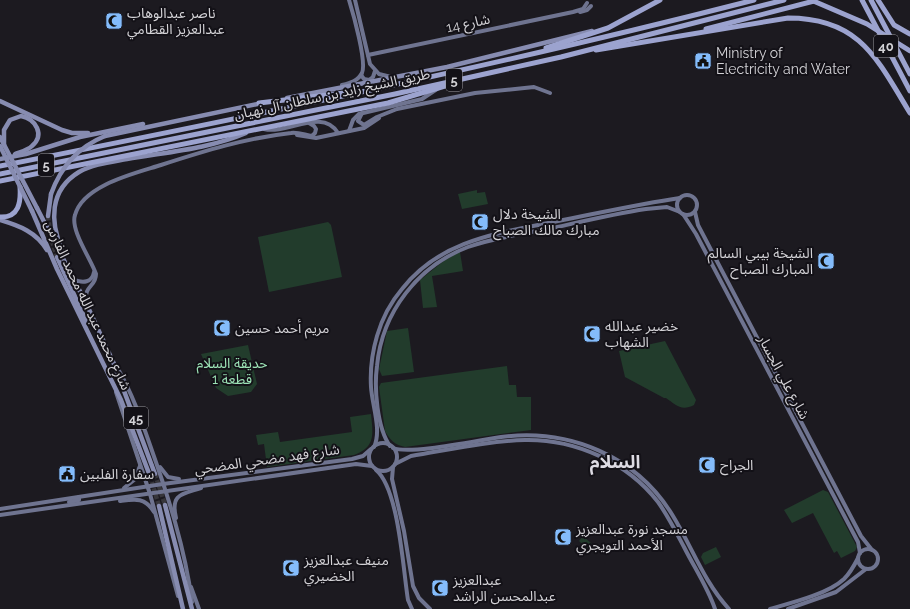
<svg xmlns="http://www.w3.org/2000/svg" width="910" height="609" viewBox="0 0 910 609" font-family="Raleway,'Noto Sans Arabic',sans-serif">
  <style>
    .green { fill: #223c2c }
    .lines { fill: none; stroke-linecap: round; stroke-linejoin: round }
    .primary-tunnel { stroke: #37363b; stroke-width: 4.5; stroke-dasharray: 4.5 2; stroke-linecap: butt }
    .secondary { stroke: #6f7490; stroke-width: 4 }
    .primary { stroke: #878cb1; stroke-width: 4.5 }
    .highway { stroke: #9ca3cf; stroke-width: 5 }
    .primary-bridge { stroke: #878cb1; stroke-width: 4.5 }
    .highway-bridge { stroke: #9ca3cf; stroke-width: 5 }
    .labels { text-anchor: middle; stroke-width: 4; stroke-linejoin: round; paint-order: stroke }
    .shield { fill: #131117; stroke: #99989d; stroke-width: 1 }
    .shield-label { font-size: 13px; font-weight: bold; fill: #d3d2d6 }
    .poi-label { font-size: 14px; fill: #d3d2d6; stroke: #131117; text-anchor: start }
    .street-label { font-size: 14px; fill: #d3d2d6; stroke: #131117 }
    .park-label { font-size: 14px; fill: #9ce3b6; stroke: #131117 }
    .district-label { font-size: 18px; font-weight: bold; fill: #dddbe3; stroke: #131117 }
  </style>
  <rect width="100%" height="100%" fill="#1c1a20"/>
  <g class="green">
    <polygon points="477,190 477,193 485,192 488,204 462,209 458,194"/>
    <polygon points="328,222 331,225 342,277 269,292 258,237"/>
    <polygon points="460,252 463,271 432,276 437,307 423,308 420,280 445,260"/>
    <polygon points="408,328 414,372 382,376 379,369 387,331"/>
    <path d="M665 341 696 400 694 405C681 412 675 404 666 398H664L625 377 619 351Z"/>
    <polygon points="248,345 257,384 251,392 228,396 216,388 201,354"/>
    <path d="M507 366 509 385H516L517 397H531V430L405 447C395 445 390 440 385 431L379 387 381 383Z"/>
    <path d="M371 414C373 434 376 447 354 455L267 467 264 444 258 445 256 435 278 432 280 442 352 432 350 417Z"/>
    <polygon points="823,490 828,492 857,547 855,551 841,558 837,551 834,553 813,513 792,523 784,510"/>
    <polygon points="583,536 592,544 588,549 579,541"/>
    <polygon points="716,547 721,557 705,565 701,557 703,553"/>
  </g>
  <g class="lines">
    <g class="primary-tunnel">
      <polyline points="48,216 50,232"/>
      <polyline points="52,241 57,257"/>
      <polyline points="155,474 165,505"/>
      <polyline points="150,476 159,506"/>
    </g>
    <g class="secondary">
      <polyline points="355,0 370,64 379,74 391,77"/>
      <polyline points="580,12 587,10 591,6"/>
      <polyline points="368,55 573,12 583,9 587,3"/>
      <polyline points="361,75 364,79 369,80 373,77 375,71"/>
      <path d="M342 85C350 83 358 81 362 73 367 62 353 13 349 0"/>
      <polyline points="362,113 358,121 364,125 377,117 397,109 475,93 534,87 550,93"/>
      <path d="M264 129C287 135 322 107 338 133"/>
      <polyline points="349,131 353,120 359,114 422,99 437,89"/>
      <polyline points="297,135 316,138 364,128 379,118"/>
      <circle cx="687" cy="205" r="10"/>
      <polyline points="695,212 698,225 861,536 872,550"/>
      <polyline points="683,214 696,234 858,542 860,553"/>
      <path d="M74 280C83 283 92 283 94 272"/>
      <path d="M86 302C84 285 96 287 96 274 91 259 70 230 75 215 83 185 136 173 161 165 204 151 246 138 291 133 298 132 305 135 312 136L315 133 316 129 314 126 309 123"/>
      <path d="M118 369C132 393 141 419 150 445 168 496 185 548 192 602"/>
      <polyline points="116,392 150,494 178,596"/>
      <circle cx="383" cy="457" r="14"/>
      <path d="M390 446C377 428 374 388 377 366 382 312 418 266 468 247 493 238 521 234 548 229 580 222 613 214 646 209L667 207 680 212"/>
      <path d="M374 447C382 430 372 405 371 387 370 370 372 353 377 336 382 319 390 303 402 289 441 239 500 233 558 221 599 213 639 204 680 198"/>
      <path d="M393 448C410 455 479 440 501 437 569 428 637 456 673 516 692 547 704 582 729 609"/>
      <path d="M395 464 411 456C448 450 487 441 525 440 575 439 627 462 658 502 668 516 676 532 684 547 694 567 708 588 715 609"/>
      <polyline points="160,467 168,477 179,479"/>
      <polyline points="393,467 392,479 404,531 413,586 419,598 430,609"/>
      <path d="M376 470C399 489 403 570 408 600L412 609"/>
      <polyline points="124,488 134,480 140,466"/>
      <path d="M120 501C135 499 145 497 154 512"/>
      <polyline points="69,502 79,500 79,497"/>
      <polyline points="0,509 163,484 352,459 363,456 371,449"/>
      <polyline points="0,515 356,464 372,466"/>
      <path d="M176 518C170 493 183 494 201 488"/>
      <circle cx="868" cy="559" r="10"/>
      <polyline points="191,587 199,609"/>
      <path d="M770 609C791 603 828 594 844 579 850 573 854 566 858 558"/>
      <polyline points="788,609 836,592 866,569"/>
    </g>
    <g class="primary">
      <polyline points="287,98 447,67 592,31"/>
      <polyline points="0,101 62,130 72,133 88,133"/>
      <polyline points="105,136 262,103"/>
      <path d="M4 145V130L10 120 21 116C36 119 45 135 32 146 28 150 20 152 15 154"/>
      <polyline points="0,159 26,154 80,137 143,124"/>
      <polyline points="37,208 86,303 114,364 155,474"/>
      <polyline points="32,211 57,269 121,400 150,476"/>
      <polyline points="48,216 51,194"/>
      <path d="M0 220C20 226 36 232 47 250"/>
      <path d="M62 250C50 222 49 190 79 172 93 164 111 162 127 159 166 152 209 149 246 133"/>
      <polyline points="57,257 86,321"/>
      <polyline points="165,505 192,609"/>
      <polyline points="159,506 183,609"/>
    </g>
    <g class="highway">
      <polyline points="862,0 910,91"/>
      <polyline points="871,0 910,74"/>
      <polyline points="878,0 894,25 910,34"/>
      <polyline points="706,29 814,1"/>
      <polyline points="546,48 608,28 660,0"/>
      <path d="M596 50 788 18C860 18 877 59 910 113"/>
      <polyline points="259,103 344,93"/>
      <path d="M0 166C253 116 505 64 754 0"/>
      <polyline points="0,174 395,94 561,57 784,0"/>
      <polyline points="0,181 388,103 455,83"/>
      <path d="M0 217C19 218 21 202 20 187"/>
    </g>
    <g class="primary-bridge">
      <polyline points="0,137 37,208"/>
      <polyline points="0,146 32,211"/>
      <path d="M51 194C61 166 78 147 105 136"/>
    </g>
    <polyline class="highway-bridge" points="811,0 867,24 910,51"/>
  </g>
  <defs>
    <symbol id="mosque-square" viewBox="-11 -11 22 22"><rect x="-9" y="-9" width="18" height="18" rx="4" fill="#84bcfb" stroke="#131117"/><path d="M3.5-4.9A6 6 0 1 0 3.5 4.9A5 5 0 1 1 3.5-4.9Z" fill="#111"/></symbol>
    <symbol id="civic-square" viewBox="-11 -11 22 22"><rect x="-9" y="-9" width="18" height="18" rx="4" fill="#84bcfb" stroke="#131117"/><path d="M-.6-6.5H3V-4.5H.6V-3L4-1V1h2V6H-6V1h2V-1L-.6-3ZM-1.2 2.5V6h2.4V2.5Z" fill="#111"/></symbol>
  </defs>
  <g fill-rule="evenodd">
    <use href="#mosque-square" x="104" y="11" width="20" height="20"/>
    <use href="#civic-square" x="693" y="51" width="20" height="20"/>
    <use href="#mosque-square" x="470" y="212" width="20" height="20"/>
    <use href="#mosque-square" x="816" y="251" width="20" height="20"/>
    <use href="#mosque-square" x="212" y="318" width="20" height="20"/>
    <use href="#mosque-square" x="582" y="324" width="20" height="20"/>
    <use href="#mosque-square" x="697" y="455" width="20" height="20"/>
    <use href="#civic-square" x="57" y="464" width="20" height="20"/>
    <use href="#mosque-square" x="553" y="527" width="20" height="20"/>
    <use href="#mosque-square" x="281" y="558" width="20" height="20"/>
    <use href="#mosque-square" x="430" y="578" width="20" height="20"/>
  </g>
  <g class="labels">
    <g class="shield">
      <rect x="874" y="35" width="24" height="22" rx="3"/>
      <rect x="446" y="69" width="16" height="22" rx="3"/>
      <rect x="38" y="154" width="16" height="22" rx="3"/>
      <rect x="124" y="407" width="24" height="22" rx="3"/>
    </g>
    <g class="shield-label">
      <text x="886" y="51">40</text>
      <text x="454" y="85">5</text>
      <text x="46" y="170">5</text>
      <text x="136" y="423">45</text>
    </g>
    <g class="poi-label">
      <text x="127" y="18">ناصر عبدالوهاب<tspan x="127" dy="16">عبدالعزيز القطامي</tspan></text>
      <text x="716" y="58">Ministry of<tspan x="716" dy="16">Electricity and Water</tspan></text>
      <text x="493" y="219">الشيخة دلال<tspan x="493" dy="16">مبارك مالك الصباح</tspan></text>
      <text x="813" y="258" text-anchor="end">الشيخة بيبي السالم<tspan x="813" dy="16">المبارك الصباح</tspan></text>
      <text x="605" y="331">خضير عبدالله<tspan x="605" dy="16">الشهاب</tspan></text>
      <text x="235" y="333">مريم أحمد حسين</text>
      <text x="720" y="470">الجراح</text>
      <text x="80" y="479">سفارة الفلبين</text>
      <text x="576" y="534">مسجد نورة عبدالعزيز<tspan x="576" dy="16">الأحمد التويجري</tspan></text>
      <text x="304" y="565">منيف عبدالعزيز<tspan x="304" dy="16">الخضيري</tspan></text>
      <text x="453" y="585">عبدالعزيز<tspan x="453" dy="16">عبدالمحسن الراشد</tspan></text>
    </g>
    <g class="street-label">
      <text transform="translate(468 23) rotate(-12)" y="5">شارع 14</text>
      <text transform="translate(332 94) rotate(-12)" y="5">طريق الشيخ زايد بن سلطان آل نهيان</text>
      <text transform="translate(88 305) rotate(65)" y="5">شارع محمد عبد الله محمد الفارس</text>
      <text transform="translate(784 377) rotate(62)" y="5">شارع علي الجسار</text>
      <text transform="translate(267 459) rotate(-8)" y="5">شارع فهد مضحي المضحي</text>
    </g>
    <g class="park-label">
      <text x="232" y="368">حديقة السلام<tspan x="232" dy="16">قطعة 1</tspan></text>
    </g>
    <g class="district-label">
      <text x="615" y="468">السلام</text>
    </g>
  </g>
</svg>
